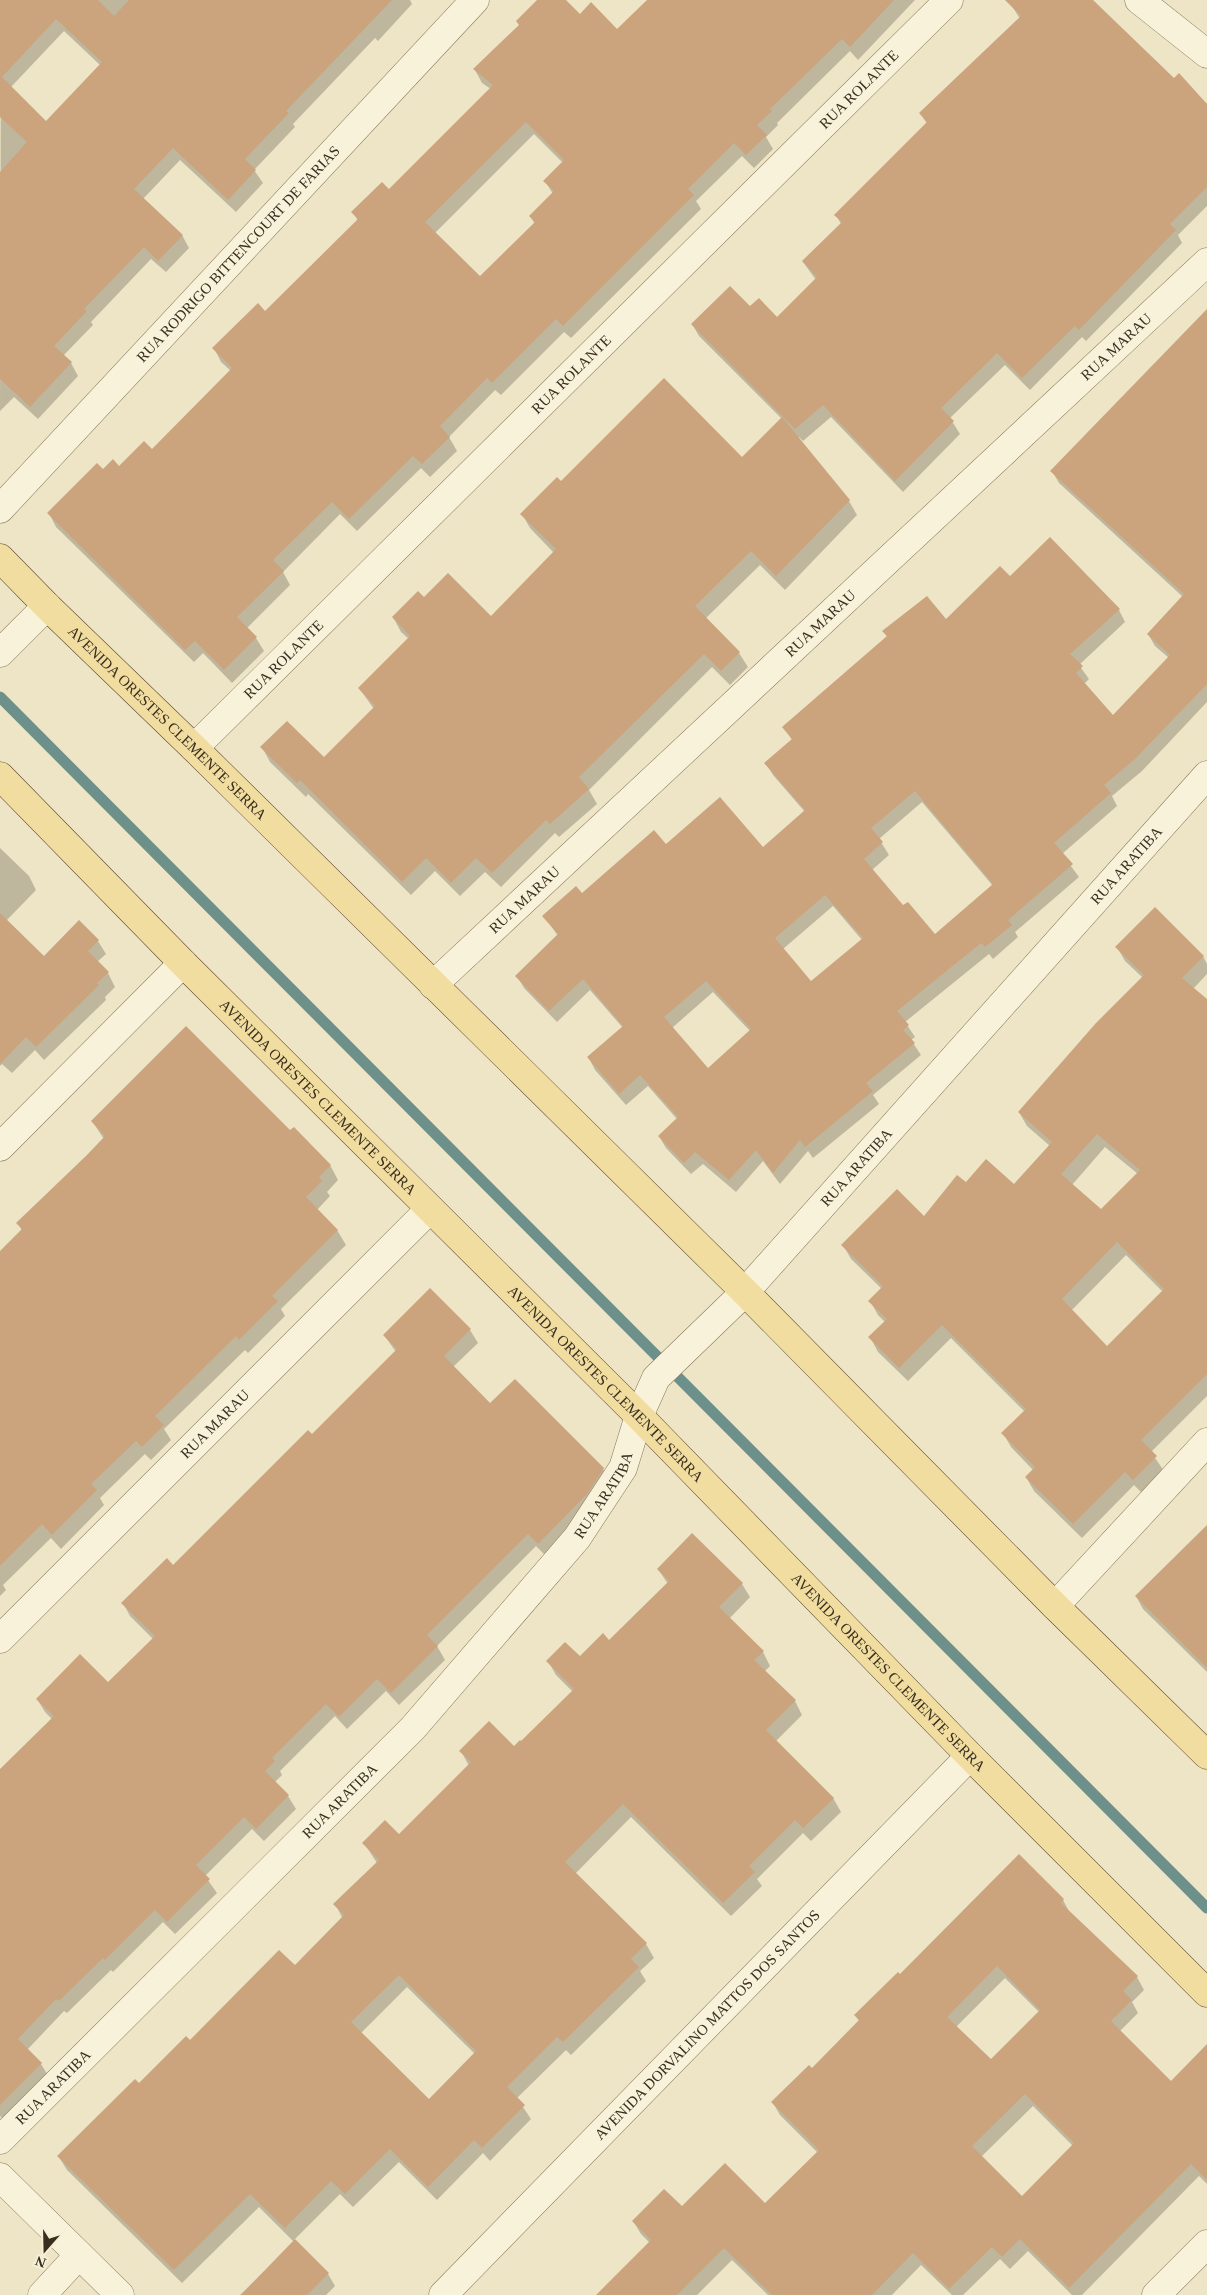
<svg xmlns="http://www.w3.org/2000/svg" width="1207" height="2295" viewBox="0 0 1207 2295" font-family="'Times New Roman',serif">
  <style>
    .shadow { fill: #0003; fill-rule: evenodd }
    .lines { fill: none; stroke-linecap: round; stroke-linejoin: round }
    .stream { stroke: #6e908a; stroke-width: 11 }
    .building { fill: #cba37d; fill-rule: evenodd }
    .minor-casing { stroke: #89775c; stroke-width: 29 }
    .major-casing { stroke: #574530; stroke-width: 29 }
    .minor { stroke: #f8f2da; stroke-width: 28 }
    .major { stroke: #f0dd9f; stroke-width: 28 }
    .labels { text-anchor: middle; stroke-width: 5; stroke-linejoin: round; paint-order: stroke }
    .street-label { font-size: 15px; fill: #3a2e20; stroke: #f5efd6 }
  </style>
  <rect width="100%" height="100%" fill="#eee5c6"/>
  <g class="shadow">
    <path d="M1 0H410L412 4 378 41 375 38 293 124 295 127 254 170 263 183 236 212 180 160 143 199 182 235 189 248 166 272 151 259 91 322 93 325 63 356 71 363 78 376 38 419 14 397 0 411ZM64 31 100 65 46 122 11 87Z"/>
    <path d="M540 0H564L580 16 617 31 648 0H915L858 60 850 51 777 123 778 125 766 137 773 149 754 168 742 156 696 201 701 209 571 338 564 332 501 395 495 390 449 437 457 451 430 477 421 468 357 531 340 514 283 572 290 585 247 628 256 638 264 651 232 683 203 653 194 662 56 527 49 513 103 471 119 468 152 451 231 371 221 362 214 348 265 312 358 221 353 212 389 190 491 89 482 83 475 70 520 26ZM534 134 563 163 545 181 553 194 530 216 535 224 480 278 435 233Z"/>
    <polygon points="1018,0 1092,0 1174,80 1207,104 1207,206 1178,235 1182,243 1086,341 1082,337 1030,390 1005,365 950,418 960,434 903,492 831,417 803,441 799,437 798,438 849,501 857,515 785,590 760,565 705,619 739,653 748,667 730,685 712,667 589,790 597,804 559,837 555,833 501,887 485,872 460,896 435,871 411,895 308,794 306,797 270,762 262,747 324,759 374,709 359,688 409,639 401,632 393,617 424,599 491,618 554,553 530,528 522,514 561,483 742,458 782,419 699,336 692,324 750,308 777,318 816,280 803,262 841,224 836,215 927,124 921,114 1020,19 1012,6"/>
    <path d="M1207 310V702L1142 771 1112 796 1117 806 1062 854 1079 877 1015 932 1018 937 993 959 989 954 905 1022 915 1037 911 1040 921 1055 873 1095 879 1104 813 1158 808 1151 780 1184 763 1161 736 1192 703 1164 691 1174 666 1148 659 1136 677 1119 648 1086 626 1105 595 1070 589 1058 623 1028 590 990 557 1022 524 988 517 976 558 936 544 916 665 846 763 849 805 812 773 775 766 763 792 740 784 727 887 637 884 631 945 620 1009 578 1119 610 1125 622 1079 665 1089 679 1084 684 1113 717 1169 658 1155 646 1148 634 1183 597 1059 483 1052 471ZM922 802 993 886 935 936 903 907 872 870 889 855 879 839ZM833 906 862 940 811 982 783 949ZM713 992 750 1031 708 1070 672 1028Z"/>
    <polygon points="0,848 29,876 36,890 6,921 44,957 98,941 106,954 97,962 108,973 115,987 105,997 106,1000 44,1060 35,1050 12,1073 2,1064 0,1066"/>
    <path d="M1117 947 1203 956 1207 964V974L1193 989 1207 1001V1396L1151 1452 1164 1471 1142 1493 1134 1485 1082 1538 1034 1491 1026 1477 1033 1470 1011 1447 1003 1433 1025 1412 951 1338 908 1381 878 1352 870 1337 885 1322 878 1315 870 1301 882 1289 851 1259 843 1245 925 1218 966 1184 1015 1186 1050 1146 1027 1126 1019 1112 1143 978 1125 961ZM1105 1147 1138 1174 1101 1211 1072 1185ZM1126 1255 1163 1292 1107 1348 1071 1311Z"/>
    <polygon points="92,1121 290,1132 330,1165 338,1180 327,1192 330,1196 317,1210 337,1230 346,1245 281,1309 285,1316 248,1353 245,1350 164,1429 171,1440 151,1460 145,1454 100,1498 104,1505 61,1549 51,1538 3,1585 6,1590 0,1596 0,1253 22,1231 18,1223 104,1139"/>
    <polygon points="430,1289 470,1330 478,1343 453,1367 490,1405 603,1469 611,1482 546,1556 536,1546 437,1646 445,1660 399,1705 386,1691 347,1729 335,1716 280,1771 282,1775 275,1782 288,1796 296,1809 264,1841 252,1829 205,1876 217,1893 175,1934 163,1922 113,1972 111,1970 67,2013 64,2011 27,2050 41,2064 49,2077 5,2121 0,2116 0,1769 1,1770 52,1719 45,1712 37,1699 108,1684 153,1639 130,1616 123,1603 173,1566 312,1436 396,1352 384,1335"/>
    <polygon points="1207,1527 1207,1672 1143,1609 1136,1596"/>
    <path d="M658 1569 742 1584 750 1597 729 1619 763 1652 770 1666 764 1672 795 1701 802 1715 776 1741 833 1798 841 1812 811 1841 803 1833 757 1879 762 1886 731 1916 631 1817 575 1874 646 1944 654 1958 640 1971 646 1981 571 2055 566 2050 517 2098 531 2119 490 2161 483 2153 437 2200 399 2162 353 2207 340 2194 294 2240 328 2274 335 2286 326 2295H240L294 2242 259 2207 182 2283 67 2170 59 2157 190 2041 295 1967 343 1919 335 1904 377 1863 364 1843 399 1835 469 1766 461 1751 514 1748 521 1743 573 1692 556 1675 548 1661 580 1658 609 1642 668 1584ZM407 1987 475 2054 429 2101 361 2033Z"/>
    <path d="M1019 1856 1063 1900 1070 1913 1137 1977 1144 1990 1132 2002 1138 2013 1120 2031 1171 2082 1207 2046V2184L1199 2176 1082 2295H1072L1028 2251 1010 2269 1000 2259 963 2295H952L921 2265 892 2295H768L732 2260 697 2295H598L650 2243 641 2234 633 2221 682 2208 765 2205 818 2153 780 2115 773 2103 812 2070 859 2021 856 2015 900 1975ZM1005 1978 1040 2013 991 2061 956 2027ZM1033 2106 1073 2146 1022 2198 981 2157Z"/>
  </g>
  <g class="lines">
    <polyline class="stream" points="0,697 1207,1908"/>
  </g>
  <g class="building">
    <path d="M0 0H98L114 16 129 0H392L286 111 289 113 245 159 256 170 228 200 173 148 134 189 183 235 158 261 144 247 84 309 87 311 54 346 72 362 30 407 0 379V172L27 142 0 117ZM56 19 102 62 46 121 2 77Z"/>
    <path d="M537 0H566L580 14 591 2 617 29 647 0H894L850 47 842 39 770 109 772 111 757 125 767 135 746 155 734 143 688 189 694 195 563 326 556 319 492 383 487 378 440 426 450 437 422 464 413 456 349 519 332 502 273 560 284 571 237 617 257 637 224 670 195 641 185 650 47 513 97 463 103 469 113 459 119 466 144 441 152 449 232 368 212 348 258 303 265 311 358 219 351 212 382 182 389 189 493 85 473 69 519 25 516 21ZM526 122 564 160 543 181 554 191 529 216 535 222 480 276 425 222Z"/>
    <polygon points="1005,0 1093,0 1174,78 1179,73 1207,104 1207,187 1170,224 1176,230 1079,330 1075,326 1022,378 997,353 941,408 954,421 895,481 823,405 795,429 691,324 730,286 750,306 759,298 777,317 817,277 802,261 842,222 834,215 927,122 919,113 1021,16"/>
    <path d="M1207 309V684L1135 759 1104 785 1111 793 1054 843 1073 864 1008 920 1012 925 985 947 981 943 897 1011 909 1025 903 1030 915 1043 866 1083 873 1091 805 1147 800 1140 773 1173 756 1150 729 1180 695 1152 684 1163 658 1136 678 1117 640 1075 619 1094 587 1057 623 1026 583 979 549 1011 515 976 558 934 542 916 576 886 582 893 654 830 666 844 720 797 763 847 805 810 764 763 792 739 782 727 887 636 882 631 927 596 946 619 1000 566 1010 576 1050 537 1120 609 1070 654 1083 666 1076 673 1113 715 1170 655 1147 634 1184 594 1050 471ZM915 791 993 884 935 934 908 902 903 905 864 859 883 842 871 828ZM825 895 863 938 811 981 775 938ZM706 981 751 1029 708 1068 664 1017Z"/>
    <polygon points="664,378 742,457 782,417 850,500 776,576 751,551 695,606 740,652 721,671 704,654 579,777 589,789 550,824 546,820 492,873 476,858 451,883 426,858 402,882 300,780 297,783 260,747 287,721 324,757 375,706 358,688 410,636 392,617 418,591 424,597 448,573 491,616 556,549 520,514 557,477 561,481"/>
    <path d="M1155 907 1204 956 1182 978 1207 999V1374L1141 1440 1157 1456 1133 1480 1125 1472 1073 1524 1025 1477 1035 1467 1001 1433 1026 1409 942 1325 899 1368 868 1337 887 1319 868 1301 883 1286 841 1245 897 1189 924 1216 957 1175 966 1182 986 1159 1014 1184 1052 1142 1018 1112 1096 1023 1144 975 1115 947ZM1097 1134 1140 1170 1101 1209 1061 1174ZM1117 1242 1164 1289 1107 1346 1062 1299Z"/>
    <polygon points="0,913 44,956 79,920 99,940 88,951 109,972 97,983 99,985 36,1047 26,1037 0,1064"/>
    <polygon points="186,1026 290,1130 294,1127 331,1165 319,1177 322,1181 306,1197 338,1230 272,1296 278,1301 239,1340 236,1336 155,1416 164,1425 142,1447 136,1441 91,1484 97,1490 52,1535 42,1524 0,1566 0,1251 22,1229 16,1223 87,1155 105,1136 91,1121"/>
    <polygon points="430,1288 471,1329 444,1356 490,1403 515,1379 604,1468 587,1494 538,1544 528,1534 427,1635 438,1646 391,1693 377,1679 339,1717 326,1704 272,1758 275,1761 265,1771 289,1795 256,1829 244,1817 196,1865 210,1879 167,1922 155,1910 105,1960 103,1958 59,2001 56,1999 18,2039 42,2063 0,2105 0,1769 54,1716 36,1699 80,1654 108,1682 155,1636 121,1603 167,1558 173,1565 308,1430 312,1434 397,1349 383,1335"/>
    <polygon points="1207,1525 1207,1668 1135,1596"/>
    <path d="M692 1533 743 1583 719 1607 764 1651 754 1660 796 1700 766 1730 834 1798 803 1828 795 1820 749 1866 755 1872 723 1903 623 1804 565 1862 647 1943 631 1959 639 1967 563 2042 557 2037 507 2087 525 2105 482 2148 474 2140 428 2187 390 2149 345 2194 331 2181 285 2228 250 2194 174 2270 57 2156 135 2079 139 2083 186 2036 190 2040 279 1950 295 1965 344 1915 333 1904 379 1860 362 1843 385 1820 399 1834 471 1762 459 1751 489 1721 514 1746 520 1740 521 1741 574 1689 546 1661 565 1642 580 1656 603 1633 609 1640 669 1581 657 1569ZM399 1975 476 2051 429 2099 351 2022Z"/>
    <path d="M1019 1854 1064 1899 1061 1903 1138 1976 1123 1991 1132 2000 1111 2021 1171 2081 1207 2044V2180L1191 2164 1069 2288 1020 2239 1002 2257 992 2247 949 2289 913 2253 872 2295H772L724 2248 677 2295H596L651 2240 632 2221 664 2189 682 2206 725 2163 765 2203 819 2150 771 2102 809 2065 812 2068 859 2020 854 2015 898 1972 900 1974ZM997 1966 1040 2010 991 2059 947 2017ZM1025 2094 1074 2143 1022 2196 972 2146Z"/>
    <polygon points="295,2239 329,2273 307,2295 241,2295"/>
  </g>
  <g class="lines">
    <defs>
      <g id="minor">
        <polyline points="1139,0 1207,54"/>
        <path id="s1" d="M0 509 475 0"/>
        <polyline points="0,653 47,606"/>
        <path id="s2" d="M194 748 949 0"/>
        <path id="s3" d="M433 985 1207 262"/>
        <polyline points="0,1147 183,963"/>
        <polyline points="1055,1606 1207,1442"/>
        <path id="s4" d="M0 1639 430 1209"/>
        <path id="s5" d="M0 2140 413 1728 577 1538 623 1468 639 1416 656 1378 745 1292 1207 775"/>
        <polyline points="0,2177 120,2295"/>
        <polyline points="42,2295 79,2255"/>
        <path id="s6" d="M443 2295 970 1756"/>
        <polyline points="1156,2295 1207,2244"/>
      </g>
      <g id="major">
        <path id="s7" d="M0 558 47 606 194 748 745 1292 1055 1606 1207 1755"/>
        <path id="s8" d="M0 776 183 963 639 1416 970 1756 1207 1993"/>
      </g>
    </defs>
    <use href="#minor" class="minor-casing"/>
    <use href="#major" class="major-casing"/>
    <use href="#minor" class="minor"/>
    <use href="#major" class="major"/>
  </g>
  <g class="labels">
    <g class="street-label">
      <text dy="5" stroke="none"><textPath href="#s2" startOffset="936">RUA ROLANTE</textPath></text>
      <text dy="5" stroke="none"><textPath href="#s1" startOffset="349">RUA RODRIGO BITTENCOURT DE FARIAS</textPath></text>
      <text dy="5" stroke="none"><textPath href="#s3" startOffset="935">RUA MARAU</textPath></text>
      <text dy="5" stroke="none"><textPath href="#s2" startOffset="531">RUA ROLANTE</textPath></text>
      <text dy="5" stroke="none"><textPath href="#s3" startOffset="530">RUA MARAU</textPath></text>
      <text dy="5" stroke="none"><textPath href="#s2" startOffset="126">RUA ROLANTE</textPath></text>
      <text dy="5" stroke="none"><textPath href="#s7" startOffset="235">AVENIDA ORESTES CLEMENTE SERRA</textPath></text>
      <text dy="5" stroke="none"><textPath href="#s5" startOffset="1710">RUA ARATIBA</textPath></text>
      <text dy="5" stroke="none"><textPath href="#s3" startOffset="125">RUA MARAU</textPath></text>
      <text dy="5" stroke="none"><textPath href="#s8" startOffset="452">AVENIDA ORESTES CLEMENTE SERRA</textPath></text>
      <text dy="5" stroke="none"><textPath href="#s5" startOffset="1305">RUA ARATIBA</textPath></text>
      <text dy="5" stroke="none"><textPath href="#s8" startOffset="858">AVENIDA ORESTES CLEMENTE SERRA</textPath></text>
      <text dy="5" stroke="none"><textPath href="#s4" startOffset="304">RUA MARAU</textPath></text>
      <text dy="5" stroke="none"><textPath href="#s5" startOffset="885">RUA ARATIBA</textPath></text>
      <text dy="5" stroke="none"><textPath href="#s8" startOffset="1262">AVENIDA ORESTES CLEMENTE SERRA</textPath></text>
      <text dy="5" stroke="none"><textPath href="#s5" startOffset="480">RUA ARATIBA</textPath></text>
      <text dy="5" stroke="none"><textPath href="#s6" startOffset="378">AVENIDA DORVALINO MATTOS DOS SANTOS</textPath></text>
      <text dy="5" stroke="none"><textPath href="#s5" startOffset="75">RUA ARATIBA</textPath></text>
    </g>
  </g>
  <g transform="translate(45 2250) rotate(200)" stroke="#f5efd6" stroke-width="4" paint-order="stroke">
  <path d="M0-4L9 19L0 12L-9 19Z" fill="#3a2e20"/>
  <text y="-8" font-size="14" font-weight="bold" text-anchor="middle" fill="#3a2e20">N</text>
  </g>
</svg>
